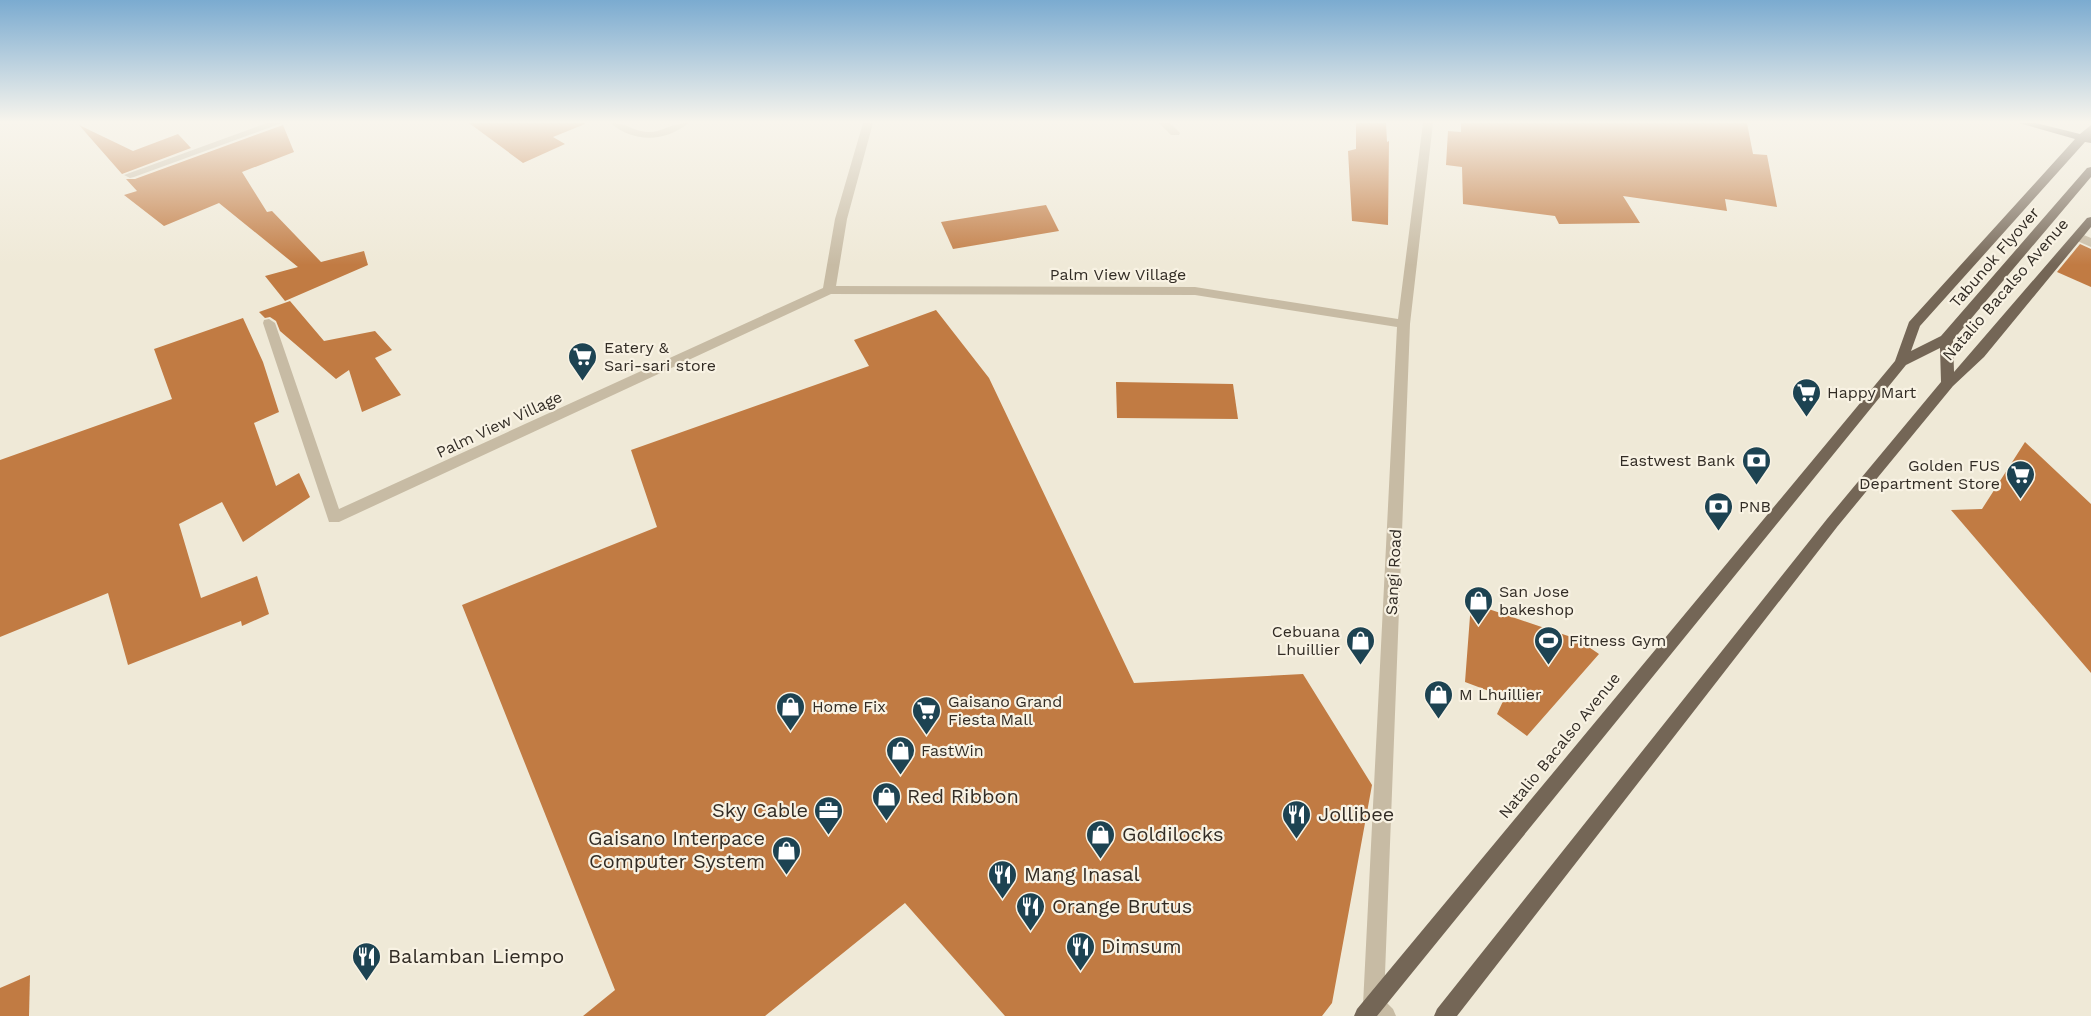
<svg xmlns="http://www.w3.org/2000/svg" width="2091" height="1016" viewBox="0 0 2091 1016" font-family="'Work Sans',sans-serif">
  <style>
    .building { fill: #c17b43 }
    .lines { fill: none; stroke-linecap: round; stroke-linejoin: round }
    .minor { fill: #c7bba4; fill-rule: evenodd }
    .major { fill: #746656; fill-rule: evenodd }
    .labels { text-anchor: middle; stroke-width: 4.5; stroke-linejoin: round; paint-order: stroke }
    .street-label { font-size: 16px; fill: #322c25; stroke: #f8f2e3 }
    .poi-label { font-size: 16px; fill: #322c25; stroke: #f8f2e3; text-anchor: start }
    .near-poi-label { font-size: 20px; fill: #322c25; stroke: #f8f2e3; text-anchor: start }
  </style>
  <rect width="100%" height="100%" fill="#efe9d7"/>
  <g class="building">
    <polygon points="469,123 585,123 585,124 553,137 565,144 523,163"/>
    <polygon points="1356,123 1386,123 1387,142 1389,141 1388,225 1352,221 1348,151 1356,149"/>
    <polygon points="1461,123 1747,123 1753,154 1767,155 1777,207 1725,199 1727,211 1623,196 1640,223 1559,224 1555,216 1463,204 1462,167 1446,165 1448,131 1461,132"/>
    <polygon points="79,125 133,151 178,134 191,148 122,174"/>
    <polygon points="283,125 294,152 242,172 267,212 272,211 321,262 364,251 368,265 285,301 265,276 298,267 219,203 164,226 124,195 137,191 126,179 135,179"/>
    <polygon points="1046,205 1059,231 953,249 941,222"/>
    <polygon points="2080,244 2091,249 2091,287 2057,272"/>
    <polygon points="290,301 324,341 375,331 392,350 375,358 401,395 362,412 349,370 336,379 280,331 276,321 270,317 265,318 259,312"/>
    <polygon points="936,310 989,378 1134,683 1303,674 1372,785 1332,1003 1322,1016 1005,1016 905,903 765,1016 583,1016 615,990 462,605 657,527 631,450 869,366 854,340"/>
    <polygon points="243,318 263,362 279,412 254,423 276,486 299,473 310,497 243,542 222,502 179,524 201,598 257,576 269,614 242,626 241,621 128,665 108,593 0,637 0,460 172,399 154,349"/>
    <polygon points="1116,382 1233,384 1238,419 1117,418"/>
    <polygon points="2025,442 2091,504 2091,673 1951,510 1982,509"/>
    <polygon points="1471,603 1577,639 1599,654 1527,736 1497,714 1505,697 1465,682"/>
    <polygon points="30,975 29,1016 0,1016 0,988"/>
  </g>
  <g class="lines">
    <g class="minor">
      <polygon points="267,123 282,123 134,177 130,178 124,175"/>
      <path d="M611 123C627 123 633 131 647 132 661 133 671 123 688 123 667 142 632 143 611 123Z"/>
      <polygon points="863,123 873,123 847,219 836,286 1195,287 1398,319 1423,123 1433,123 1410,324 1384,1000 1393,1009 1396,1016 1370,1016 1363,1005 1397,327 1195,295 831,294 339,522 329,522 263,323 264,320 269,319 275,323 339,509 823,288 835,219"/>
      <polygon points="1159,123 1170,123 1180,133 1179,135 1171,135"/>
      <polygon points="2079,233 2091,238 2091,247 2075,240 2075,234"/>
    </g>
    <polygon class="major" points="2019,123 2036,123 2080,134 2091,125 2091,143 2085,142 1920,326 1911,351 1941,336 2087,168 2091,167 2091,177 1953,340 1954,372 2087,218 2091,217 2091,227 1984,357 1953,386 1837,527 1457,1016 1434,1016 1437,1009 1827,519 1941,382 1940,348 1906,365 1377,1016 1354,1016 1357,1009 1895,361 1909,322 2075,139"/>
  </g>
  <linearGradient id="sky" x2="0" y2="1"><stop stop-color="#7babd0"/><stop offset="0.46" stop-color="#f8f5ed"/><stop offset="1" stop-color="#f8f5ed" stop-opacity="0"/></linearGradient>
  <rect width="2091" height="265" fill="url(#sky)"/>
  <defs>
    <symbol id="supermarket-pin" viewBox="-11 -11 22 30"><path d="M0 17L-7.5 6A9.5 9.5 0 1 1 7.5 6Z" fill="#1d4352" stroke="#f8f2e3"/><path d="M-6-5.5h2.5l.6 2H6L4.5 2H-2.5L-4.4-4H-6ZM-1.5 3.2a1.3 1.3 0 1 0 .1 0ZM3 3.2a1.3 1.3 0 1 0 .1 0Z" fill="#fff"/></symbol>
    <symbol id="bank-pin" viewBox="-11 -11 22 30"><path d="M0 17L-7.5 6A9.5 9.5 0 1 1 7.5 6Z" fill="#1d4352" stroke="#f8f2e3"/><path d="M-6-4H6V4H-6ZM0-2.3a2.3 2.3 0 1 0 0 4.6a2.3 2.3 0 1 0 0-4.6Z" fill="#fff"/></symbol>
    <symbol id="shop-pin" viewBox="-11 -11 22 30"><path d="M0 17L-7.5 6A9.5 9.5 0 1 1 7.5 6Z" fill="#1d4352" stroke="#f8f2e3"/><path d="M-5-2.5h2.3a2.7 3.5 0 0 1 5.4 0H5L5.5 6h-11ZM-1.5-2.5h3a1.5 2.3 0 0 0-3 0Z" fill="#fff"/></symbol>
    <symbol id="stadium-pin" viewBox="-11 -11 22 30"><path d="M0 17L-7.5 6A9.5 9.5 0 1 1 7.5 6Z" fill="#1d4352" stroke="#f8f2e3"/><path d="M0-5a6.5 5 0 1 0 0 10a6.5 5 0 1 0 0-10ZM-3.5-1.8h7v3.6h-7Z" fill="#fff"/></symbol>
    <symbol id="office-pin" viewBox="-11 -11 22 30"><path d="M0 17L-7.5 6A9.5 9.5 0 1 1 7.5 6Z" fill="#1d4352" stroke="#f8f2e3"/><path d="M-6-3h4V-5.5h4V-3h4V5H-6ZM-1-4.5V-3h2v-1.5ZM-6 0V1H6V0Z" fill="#fff"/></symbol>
    <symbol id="restaurant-pin" viewBox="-11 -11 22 30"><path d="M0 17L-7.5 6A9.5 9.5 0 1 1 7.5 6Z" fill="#1d4352" stroke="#f8f2e3"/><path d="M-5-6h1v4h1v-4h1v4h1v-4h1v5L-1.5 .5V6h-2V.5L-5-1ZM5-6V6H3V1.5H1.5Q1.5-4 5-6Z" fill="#fff"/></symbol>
  </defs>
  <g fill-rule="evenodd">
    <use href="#supermarket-pin" x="566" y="340" width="33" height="45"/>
    <use href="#supermarket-pin" x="1790" y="376" width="33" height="45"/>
    <use href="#bank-pin" x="1740" y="444" width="33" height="45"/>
    <use href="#supermarket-pin" x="2004" y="458" width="33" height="45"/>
    <use href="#bank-pin" x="1702" y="490" width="33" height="45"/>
    <use href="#shop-pin" x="1462" y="584" width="33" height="45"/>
    <use href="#shop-pin" x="1344" y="624" width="33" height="45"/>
    <use href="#stadium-pin" x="1532" y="624" width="33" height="45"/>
    <use href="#shop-pin" x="1422" y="678" width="33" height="45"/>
    <use href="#shop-pin" x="774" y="690" width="33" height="45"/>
    <use href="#supermarket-pin" x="910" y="694" width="33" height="45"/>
    <use href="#shop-pin" x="884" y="734" width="33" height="45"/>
    <use href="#shop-pin" x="870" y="780" width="33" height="45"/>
    <use href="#office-pin" x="812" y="794" width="33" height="45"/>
    <use href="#restaurant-pin" x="1280" y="798" width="33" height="45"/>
    <use href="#shop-pin" x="1084" y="818" width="33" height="45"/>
    <use href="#shop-pin" x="770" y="834" width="33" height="45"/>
    <use href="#restaurant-pin" x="986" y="858" width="33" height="45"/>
    <use href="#restaurant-pin" x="1014" y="890" width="33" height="45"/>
    <use href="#restaurant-pin" x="1064" y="930" width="33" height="45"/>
    <use href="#restaurant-pin" x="350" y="940" width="33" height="45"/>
  </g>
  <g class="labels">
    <g class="street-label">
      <text transform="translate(1994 257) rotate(-49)" y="6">Tabunok Flyover</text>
      <text x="1118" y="280">Palm View Village</text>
      <text transform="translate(2005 289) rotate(-49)" y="6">Natalio Bacalso Avenue</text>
      <text transform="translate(499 424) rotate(-25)" y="6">Palm View Village</text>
      <text transform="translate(1393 572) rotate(-87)" y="6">Sangi Road</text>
      <text transform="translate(1559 745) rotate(-51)" y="6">Natalio Bacalso Avenue</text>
    </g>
    <g class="poi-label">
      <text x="604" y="353">Eatery &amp;<tspan x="604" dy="18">Sari-sari store</tspan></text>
      <text x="1827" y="398">Happy Mart</text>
      <text x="1735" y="466" text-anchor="end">Eastwest Bank</text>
      <text x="2000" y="471" text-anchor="end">Golden FUS<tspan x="2000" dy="18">Department Store</tspan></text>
      <text x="1739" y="512">PNB</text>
      <text x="1499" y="597">San Jose<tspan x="1499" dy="18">bakeshop</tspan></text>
      <text x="1340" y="637" text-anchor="end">Cebuana<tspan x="1340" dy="18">Lhuillier</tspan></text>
      <text x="1569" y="646">Fitness Gym</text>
      <text x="1459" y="700">M Lhuillier</text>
      <text x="948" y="707">Gaisano Grand<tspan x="948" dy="18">Fiesta Mall</tspan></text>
      <text x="812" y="712">Home Fix</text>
      <text x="921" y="756">FastWin</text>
    </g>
    <g class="near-poi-label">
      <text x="907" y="803">Red Ribbon</text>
      <text x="808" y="817" text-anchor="end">Sky Cable</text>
      <text x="1318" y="821">Jollibee</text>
      <text x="1122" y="841">Goldilocks</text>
      <text x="765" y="845" text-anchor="end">Gaisano Interpace<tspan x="765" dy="23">Computer System</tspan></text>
      <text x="1024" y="881">Mang Inasal</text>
      <text x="1052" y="913">Orange Brutus</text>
      <text x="1101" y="953">Dimsum</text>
      <text x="388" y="963">Balamban Liempo</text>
    </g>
  </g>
</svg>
